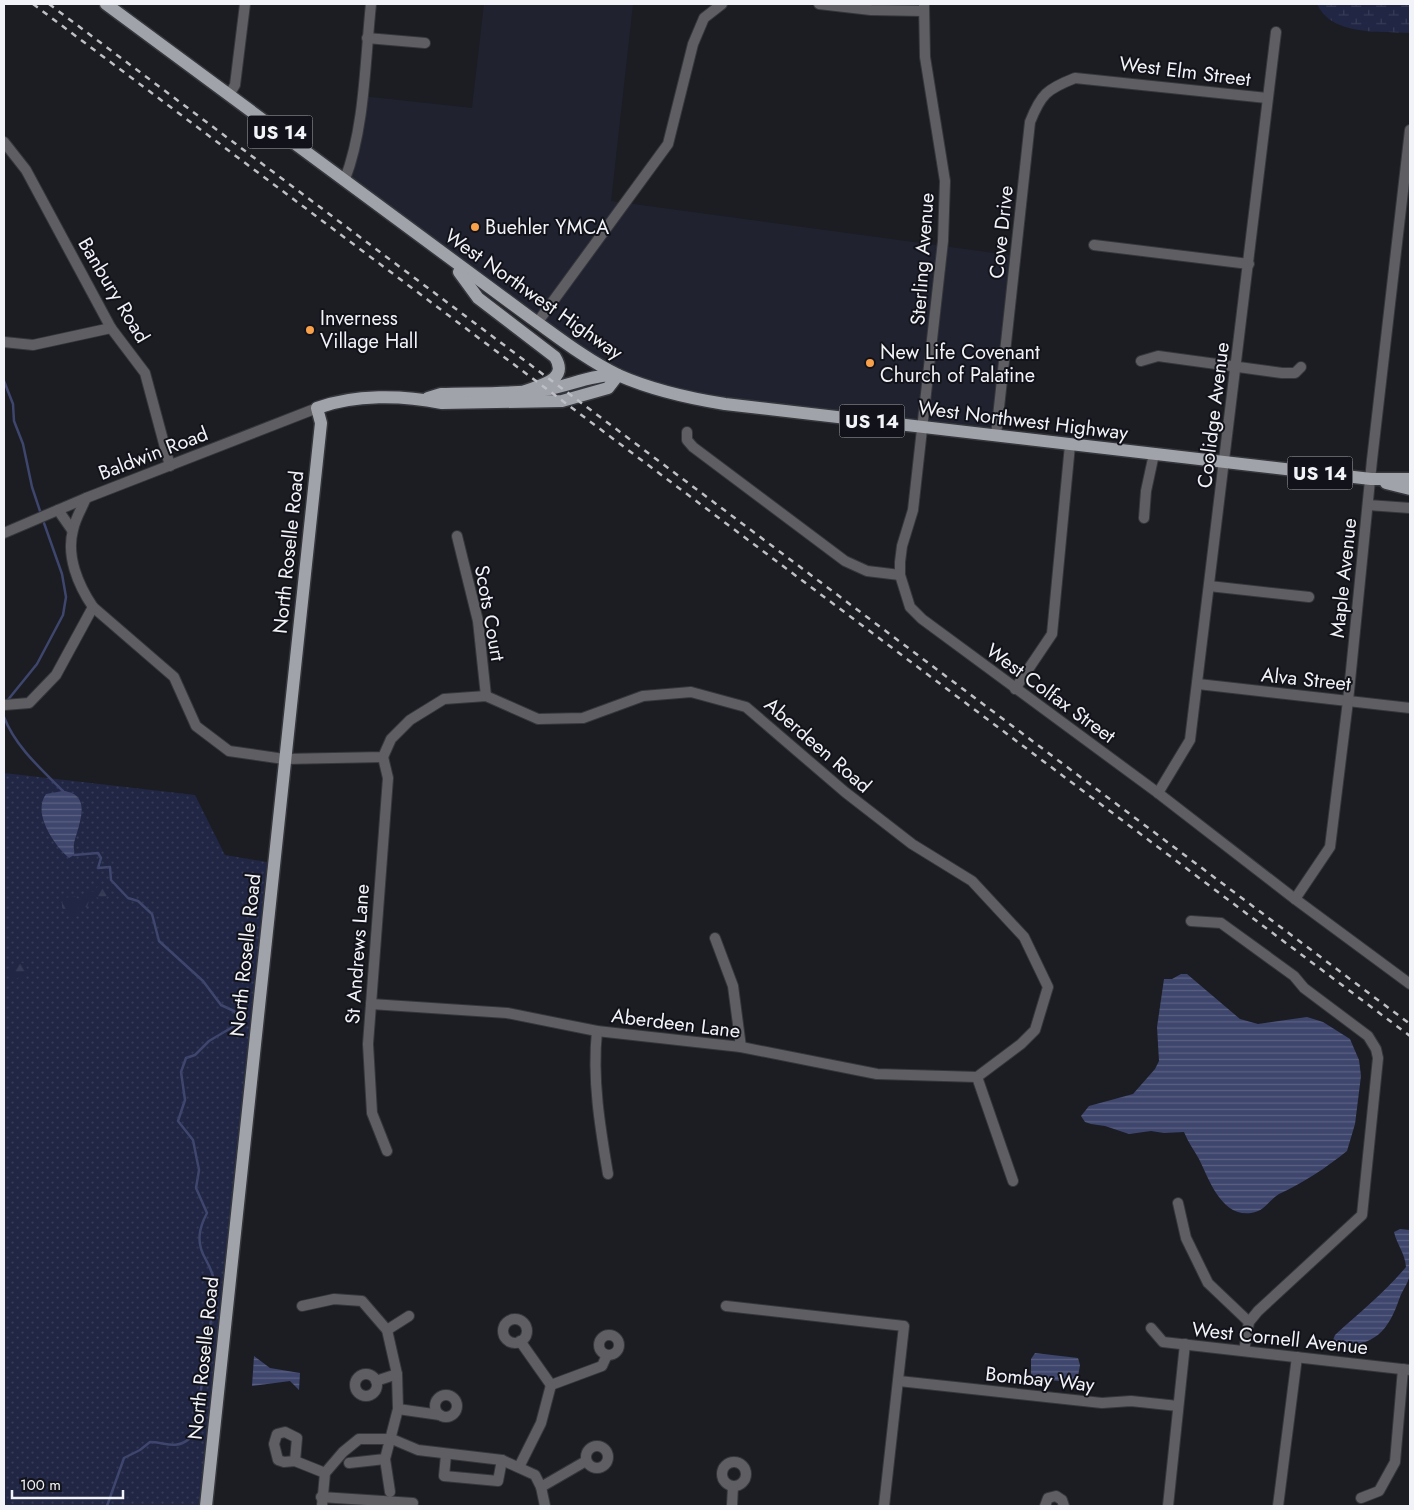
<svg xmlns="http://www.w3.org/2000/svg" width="1414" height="1510" viewBox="0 0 1414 1510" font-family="Jost,sans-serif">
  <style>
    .built { fill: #20232f }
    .grass { fill: url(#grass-dots) }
    .forest { fill: url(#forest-firs) }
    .wetland { fill: url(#wetland-marsh) }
    .water { fill: url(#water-rules) }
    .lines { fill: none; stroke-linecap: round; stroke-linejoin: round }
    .stream { stroke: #3e466d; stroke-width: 2.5 }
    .minor-casing { stroke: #35373d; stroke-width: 12 }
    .major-casing { stroke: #35373d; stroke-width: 15 }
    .minor { stroke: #5f5f63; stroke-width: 10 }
    .major { stroke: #a1a3ab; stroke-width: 12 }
    .rail { stroke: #bdbfc4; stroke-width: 2.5; stroke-dasharray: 6 6; stroke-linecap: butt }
    .poi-dot { fill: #f8a14a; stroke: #12131a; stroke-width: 2 }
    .labels { text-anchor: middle; stroke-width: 4; stroke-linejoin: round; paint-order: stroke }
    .shield { fill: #12131a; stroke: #aeb0b5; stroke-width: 1 }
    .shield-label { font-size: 19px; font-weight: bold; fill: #f1f3f8 }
    .street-label { font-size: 20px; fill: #f1f3f8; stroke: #12131a }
    .poi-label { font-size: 20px; fill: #f1f3f8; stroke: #12131a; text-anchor: start }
  </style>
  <defs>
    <pattern id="grass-dots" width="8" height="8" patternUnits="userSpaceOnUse" patternTransform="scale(1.25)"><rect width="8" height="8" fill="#202643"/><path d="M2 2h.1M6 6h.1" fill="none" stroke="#363b56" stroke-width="1.8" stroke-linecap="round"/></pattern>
    <pattern id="forest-firs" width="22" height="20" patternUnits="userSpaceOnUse" patternTransform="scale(1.25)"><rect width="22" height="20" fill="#202643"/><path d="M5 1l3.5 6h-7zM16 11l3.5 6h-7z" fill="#363b56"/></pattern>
    <pattern id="wetland-marsh" width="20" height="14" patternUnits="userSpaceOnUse" patternTransform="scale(1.25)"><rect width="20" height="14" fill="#202643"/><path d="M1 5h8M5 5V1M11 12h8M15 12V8" fill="none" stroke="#363b56"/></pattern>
    <pattern id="water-rules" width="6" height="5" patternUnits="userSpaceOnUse" patternTransform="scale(1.25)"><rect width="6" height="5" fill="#3e466d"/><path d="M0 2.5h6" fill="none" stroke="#5a6183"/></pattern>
  </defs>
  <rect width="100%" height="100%" fill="#1b1d23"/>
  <polygon class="built" points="484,4 633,4 611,201 1016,256 996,435 725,404 618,375 345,179 361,96 472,108"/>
  <polygon class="grass" points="4,773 195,795 225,855 267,862 200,1506 4,1506"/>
  <g class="forest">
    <path d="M98 886 107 889 108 894 104 899 95 897 89 901 87 907 80 906 74 914C64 915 58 906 65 898L75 896 80 901 86 899 87 891 94 892Z"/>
    <polygon points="18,962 25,964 27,970 21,977 14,979 9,976 9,969"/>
  </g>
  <path class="wetland" d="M1317 4H1410V33C1380 31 1331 36 1317 4Z"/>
  <g class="water">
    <path d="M63 791C94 794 78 826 74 844 73 848 75 850 74 855L69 858C54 845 32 813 46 794Z"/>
    <path d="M1181 974H1187L1240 1019 1258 1024 1307 1017 1323 1022 1350 1039 1359 1060 1361 1076 1355 1124 1347 1151C1326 1168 1303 1183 1279 1194 1269 1200 1264 1212 1251 1213 1221 1217 1209 1179 1199 1159 1194 1150 1188 1142 1184 1132L1164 1133 1151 1131 1129 1134 1105 1126 1091 1124 1085 1122 1081 1116 1089 1106 1133 1094 1155 1069 1159 1061 1157 1027 1164 979H1172Z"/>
    <path d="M1400 1229 1410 1230C1410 1244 1411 1258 1410 1272 1410 1281 1403 1289 1400 1297 1388 1332 1375 1346 1337 1346L1333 1340 1335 1335C1359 1313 1385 1292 1406 1267 1405 1253 1397 1245 1394 1232Z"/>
    <polygon points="1035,1353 1078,1358 1080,1365 1077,1382 1031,1379 1031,1359"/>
    <polygon points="254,1356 270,1368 300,1373 299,1390 290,1381 252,1386"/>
  </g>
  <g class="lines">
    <g class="stream">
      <polyline points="4,381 13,404 14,421 23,444 32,487 40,511"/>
      <polyline points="7,701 37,664 63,615 66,597 62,574 44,523"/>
      <path d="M4 717C15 746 41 769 63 791"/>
      <path d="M74 855 98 853 101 858 98 868 110 867 111 880 128 898 138 901 152 914 159 941 203 981 221 1005 234 1011 238 1017 236 1025 209 1041 195 1055 186 1058 181 1072 185 1100 178 1121 193 1140 199 1170 196 1188 207 1213C199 1228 196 1242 205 1258 209 1266 214 1274 214 1283 215 1300 197 1432 189 1439 176 1450 164 1442 150 1442L140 1450 124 1458 107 1506"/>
    </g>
    <defs>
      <g id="minor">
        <polyline points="819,4 871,10 923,11"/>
        <polyline points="924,4 925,57 945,181 943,241 913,510 902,546 900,562 900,575 910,607 922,619 1158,793 1295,899 1410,984"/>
        <polyline points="367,38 425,43"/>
        <polyline points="229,95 235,85 245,4"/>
        <polyline points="4,142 26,170 111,328 145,373 170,466"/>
        <path d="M345 179C365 127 365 60 371 4"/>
        <polyline points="1094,245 1249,264"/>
        <polyline points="537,323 668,144 693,44 704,18 722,4"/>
        <polyline points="4,342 33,345 111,328"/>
        <polyline points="1141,361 1158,356 1282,373 1295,373 1301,367"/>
        <polyline points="687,432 687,440 693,447 845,561 867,571 900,575"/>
        <path d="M996 435 1030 122C1041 94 1047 89 1075 78L1267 98"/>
        <path d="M86 498C82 508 75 519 73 530 66 556 78 585 93 607L174 677 196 726 229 751 284 759 383 757 391 739 410 720 444 699 486 696 538 719 583 718 643 696 691 692 746 707 845 792 912 844 972 881 1024 937 1048 987 1035 1030 1021 1044 977 1077"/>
        <polyline points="1368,505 1410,508"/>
        <polyline points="58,510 72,530"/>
        <polyline points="1144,518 1146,491 1154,454"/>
        <polyline points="4,533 86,498 317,408"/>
        <polyline points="457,536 478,621 486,696"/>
        <polyline points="1209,586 1309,597"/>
        <polyline points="1198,684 1410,708"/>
        <polyline points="1015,689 1052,634 1070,445"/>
        <polyline points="4,705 29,703 56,675 93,607"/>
        <polyline points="383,757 388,778 368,1044 372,1113 387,1151"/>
        <polyline points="1158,793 1190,740 1276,32"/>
        <polyline points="1295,899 1330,847 1348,701 1372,460 1410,130"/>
        <polyline points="1191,921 1221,923 1294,976 1304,988 1368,1036 1376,1049 1378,1058 1362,1215 1258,1311 1249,1322 1244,1351"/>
        <polyline points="715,938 733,986 741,1047"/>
        <polyline points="371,1004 507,1013 597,1031 741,1047 877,1074 977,1077"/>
        <path d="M597 1031C592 1079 600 1127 608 1174"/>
        <polyline points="977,1077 1013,1181"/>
        <polyline points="1178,1203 1186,1238 1208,1283 1249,1322"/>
        <polyline points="302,1306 334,1299 362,1301 387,1330 397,1374 398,1409 385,1459 349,1463"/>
        <polyline points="726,1306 904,1326 884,1506"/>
        <circle cx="515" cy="1331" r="12"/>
        <polyline points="1151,1328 1163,1342 1410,1370"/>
        <polyline points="387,1330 409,1316"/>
        <circle cx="609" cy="1345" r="10"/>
        <polyline points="520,1341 551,1385"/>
        <circle cx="366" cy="1385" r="11"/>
        <polyline points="376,1381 397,1374"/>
        <polyline points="899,1381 1102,1403 1131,1401 1178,1406"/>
        <polyline points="551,1385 602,1366 607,1355"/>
        <circle cx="446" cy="1406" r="11"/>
        <polyline points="398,1409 440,1415"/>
        <circle cx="597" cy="1457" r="11"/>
        <polyline points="446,1455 444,1476 498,1481 502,1460"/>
        <polyline points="385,1459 390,1492"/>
        <polyline points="295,1461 297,1438 285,1432 277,1434 274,1444 278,1460 284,1462 295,1461 325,1473"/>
        <circle cx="734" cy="1474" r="12"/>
        <polyline points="519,1467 541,1423 551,1385"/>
        <polyline points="541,1487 586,1461"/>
        <polyline points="321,1497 413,1503"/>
        <polyline points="1361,1498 1379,1491 1395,1462 1403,1369"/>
        <polyline points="322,1506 325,1473 343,1452 359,1439 392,1439 418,1450 502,1460 535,1475 541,1487 545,1506"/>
        <polyline points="732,1506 733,1486"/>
        <polyline points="1045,1506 1048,1498 1056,1496 1062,1500 1064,1506"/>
        <polyline points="1168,1506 1185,1344"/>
        <polyline points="1278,1506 1297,1357"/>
      </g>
      <g id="major">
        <path d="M106 4 531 318C559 338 587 360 618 375 652 390 687 398 725 404L1371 479H1410"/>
        <path d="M459 272 478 298 555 357C569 380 541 385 525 391"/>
        <path d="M428 398 441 394C475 393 510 394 544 390 569 386 590 375 615 375"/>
        <polyline points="1386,483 1410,489"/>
        <path d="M206 1506 321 423 317 408C355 394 402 395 442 403L562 401 608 388 618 375"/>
      </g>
    </defs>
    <use href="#minor" class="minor-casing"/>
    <use href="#major" class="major-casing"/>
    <use href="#minor" class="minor"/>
    <use href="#major" class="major"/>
    <g class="rail">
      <polyline points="33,4 1410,1036"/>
      <polyline points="49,4 1410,1024"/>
    </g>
  </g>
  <g class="poi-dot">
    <circle cx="475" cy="227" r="5"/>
    <circle cx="310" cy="330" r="5"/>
    <circle cx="870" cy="363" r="5"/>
  </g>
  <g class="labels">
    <g class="shield">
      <rect x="247.5" y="115.5" width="65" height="33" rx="4"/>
      <rect x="839.5" y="404.5" width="65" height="33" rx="4"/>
      <rect x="1287.5" y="456.5" width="65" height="33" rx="4"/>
    </g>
    <g class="shield-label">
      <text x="280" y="139">US 14</text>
      <text x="872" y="428">US 14</text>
      <text x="1320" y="480">US 14</text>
    </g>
    <g class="street-label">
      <text transform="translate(1185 71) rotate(7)" y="7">West Elm Street</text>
      <text transform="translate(1001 232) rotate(-84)" y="7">Cove Drive</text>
      <text transform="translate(922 259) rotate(-86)" y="7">Sterling Avenue</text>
      <text transform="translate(114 290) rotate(59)" y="7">Banbury Road</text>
      <text transform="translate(534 294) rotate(35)" y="7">West Northwest Highway</text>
      <text transform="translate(1213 415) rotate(-83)" y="7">Coolidge Avenue</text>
      <text transform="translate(1023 420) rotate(7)" y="7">West Northwest Highway</text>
      <text transform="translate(153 453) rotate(-21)" y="7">Baldwin Road</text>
      <text transform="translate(288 552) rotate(-84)" y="7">North Roselle Road</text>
      <text transform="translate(1343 578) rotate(-84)" y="7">Maple Avenue</text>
      <text transform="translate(490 613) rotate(80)" y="7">Scots Court</text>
      <text transform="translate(1306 679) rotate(6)" y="7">Alva Street</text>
      <text transform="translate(1051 693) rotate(36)" y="7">West Colfax Street</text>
      <text transform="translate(818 745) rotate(41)" y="7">Aberdeen Road</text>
      <text transform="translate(357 954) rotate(-86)" y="7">St Andrews Lane</text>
      <text transform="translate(245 955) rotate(-84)" y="7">North Roselle Road</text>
      <text transform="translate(676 1023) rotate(7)" y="7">Aberdeen Lane</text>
      <text transform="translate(1280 1338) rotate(6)" y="7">West Cornell Avenue</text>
      <text transform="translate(203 1358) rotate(-84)" y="7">North Roselle Road</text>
      <text transform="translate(1040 1379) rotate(6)" y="7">Bombay Way</text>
    </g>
    <g class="poi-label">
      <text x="485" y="234">Buehler YMCA</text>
      <text x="320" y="325">Inverness<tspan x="320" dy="23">Village Hall</tspan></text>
      <text x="880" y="359">New Life Covenant<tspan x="880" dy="23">Church of Palatine</tspan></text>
    </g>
  </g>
  <rect width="1414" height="1510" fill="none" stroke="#f1f3f8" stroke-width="10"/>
  <path d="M12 1490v8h111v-8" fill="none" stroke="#f1f3f8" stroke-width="2.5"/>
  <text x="20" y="1490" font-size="15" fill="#f1f3f8" stroke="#12131a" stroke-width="4" paint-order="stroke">100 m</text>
</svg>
